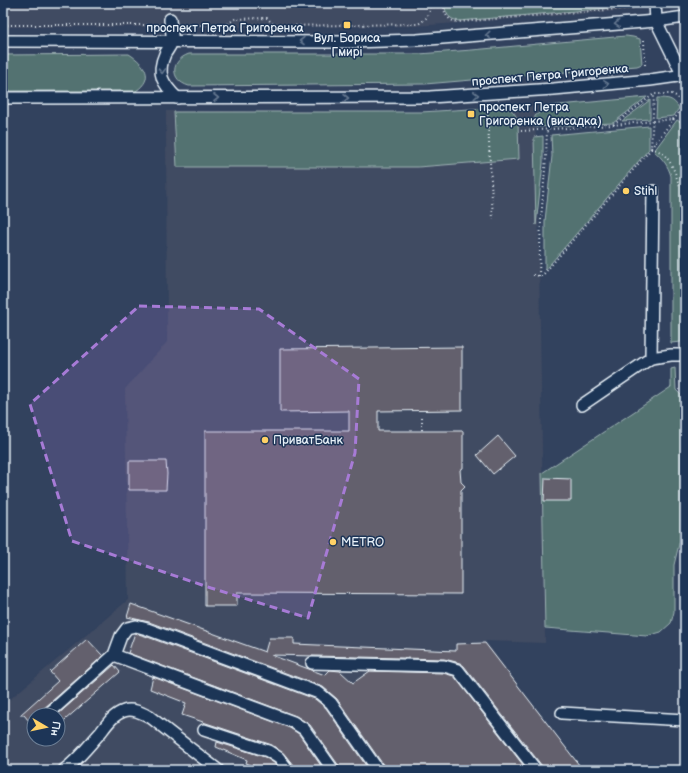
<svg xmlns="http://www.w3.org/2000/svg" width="688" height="773" viewBox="0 0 688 773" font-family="'Balsamiq Sans',sans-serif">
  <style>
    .built { fill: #414b62; fill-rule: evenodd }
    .green { fill: #537271; stroke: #9eb2b4 }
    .building { fill: #63616d; stroke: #e8f1f8 }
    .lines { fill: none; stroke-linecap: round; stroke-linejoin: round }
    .minor-casing { stroke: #e8f1f8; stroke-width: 14 }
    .path { stroke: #e8f1f8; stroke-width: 2; stroke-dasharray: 1 3; stroke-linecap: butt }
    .minor { stroke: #1d3557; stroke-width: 11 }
    .oneway { stroke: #64778f }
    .marked { fill: #a77bd6; fill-opacity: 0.2; stroke: #a77bd6; stroke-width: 3; stroke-dasharray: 8 5; stroke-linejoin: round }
    .poi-dot { fill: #ffd166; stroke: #1d3557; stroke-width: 1.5 }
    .labels { text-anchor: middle; stroke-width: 3; stroke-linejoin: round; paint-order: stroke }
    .street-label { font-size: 12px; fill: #e8f1f8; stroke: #1d3557 }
    .poi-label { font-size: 12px; fill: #e8f1f8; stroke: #1d3557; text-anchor: start }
  </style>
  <rect width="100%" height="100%" fill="#32425e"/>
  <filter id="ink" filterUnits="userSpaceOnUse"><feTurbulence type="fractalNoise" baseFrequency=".025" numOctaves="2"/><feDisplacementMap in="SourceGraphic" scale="8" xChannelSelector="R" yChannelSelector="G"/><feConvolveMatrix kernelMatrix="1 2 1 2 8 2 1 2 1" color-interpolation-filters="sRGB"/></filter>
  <g filter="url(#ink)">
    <g class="built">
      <polygon points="3,3 640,3 633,10 415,26 287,27 3,27"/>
      <path d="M539 106 535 116 538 198 545 643 485 641 583 770H3V705L128 600 125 389 167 342 166 111 421 112 503 107ZM34 715H58V739H34Z"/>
    </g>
    <g class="green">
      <path d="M444 3H636L630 5 598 9 459 21C448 19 446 14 444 3Z"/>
      <path d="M626 36 633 37 640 39 642 64 637 66 425 84 189 86C169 80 171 60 189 54H419L472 50Z"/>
      <path d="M129 54C145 64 155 78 136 91H3V55Z"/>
      <polygon points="647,97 613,123 535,127 535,116 548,106"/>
      <path d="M657 98C668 98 673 98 679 108L674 116 656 118Z"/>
      <polygon points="650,100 650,119 622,121"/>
      <path d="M503 107C512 109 515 112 518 122L519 159 418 167H177L174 112H421Z"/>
      <path d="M677 120 682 123 681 342 671 343V176C668 165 662 158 654 151Z"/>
      <polygon points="649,126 649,149 545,270 545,221 552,156 551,135"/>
      <polygon points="543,136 543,163 536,225 534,137"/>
      <polygon points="675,368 676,390 681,395 680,540 674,565 674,612 671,623 661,632 647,636 545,628 542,473 671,387 671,369"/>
    </g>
    <g class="building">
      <polygon points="462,347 462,410 378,411 378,431 463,431 463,468 460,470 461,482 465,486 461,490 461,594 237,593 237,606 205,606 205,431 349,431 349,411 280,412 280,349"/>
      <polygon points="498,436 515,456 493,474 477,455"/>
      <polygon points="129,461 166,461 167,474 166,490 129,490"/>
      <polygon points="545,478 571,479 571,501 544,501"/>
      <polygon points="131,604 265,652 269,638 294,638 294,644 456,651 456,644 485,643 583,770 543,770 542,766 464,666 460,663 444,659 271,655 325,675 330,670 340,671 353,683 370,671 443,673 454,676 527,770 385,770 384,766 337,699 323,687 149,622 127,617"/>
      <polygon points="135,633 145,636 315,699 326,708 369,770 340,770 339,766 310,725 296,716 128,653"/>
      <polygon points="87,639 103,656 42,710 40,715 34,715 34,727 24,715 20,715 58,681 50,672"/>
      <polygon points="114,665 120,672 58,726 57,715"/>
      <polygon points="153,677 290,728 299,734 324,770 295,770 294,766 284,754 272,745 182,715 186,703 150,689"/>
      <polygon points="217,742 265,757 274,763 279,770 264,770 246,763 247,760 216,747"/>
    </g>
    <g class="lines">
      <defs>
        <g id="minor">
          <polyline points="655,3 656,21 685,80"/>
          <path d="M170 19C170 25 173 34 172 40 172 45 167 50 165 54 156 74 163 84 177 98"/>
          <polyline points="3,41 351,42 417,40 656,21 685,17"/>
          <polyline points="3,98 430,97 554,89 650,80 685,75"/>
          <polyline points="651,358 653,191"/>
          <polyline points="582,405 651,358 671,355 685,355"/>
          <polyline points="114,655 293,722 304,729 333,770"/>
          <polyline points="312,663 444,666 458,670 536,770"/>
          <polyline points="562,713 685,720"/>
          <polyline points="47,715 114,655 121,636 127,628 136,626 147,629 319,693 331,703 378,770"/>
          <polyline points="204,730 268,751 279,758 288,770"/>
          <path d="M64 770C79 759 89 745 101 732 107 724 114 714 124 711 133 708 142 713 150 717L218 770"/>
        </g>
      </defs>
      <use href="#minor" class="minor-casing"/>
      <g class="path">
        <polyline points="3,25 160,25"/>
        <path d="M180 25H226L235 19 267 18 273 24 278 26 418 24C425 20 430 16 430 7L444 6C444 15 449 21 458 22L631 8 638 3"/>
        <polyline points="644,40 645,65"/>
        <polyline points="487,103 493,219"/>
        <path d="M521 131 613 125 674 119C681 111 682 107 678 97L672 94H654L613 125"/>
        <polyline points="651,148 674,119"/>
        <path d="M651 149C668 150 675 171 679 185"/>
        <polyline points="533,275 542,276 651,149 654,95"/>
        <polyline points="539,276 541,220 546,157 547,130"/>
        <polyline points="422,417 422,431"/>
      </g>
      <use href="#minor" class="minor"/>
    </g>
    <defs><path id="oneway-chevron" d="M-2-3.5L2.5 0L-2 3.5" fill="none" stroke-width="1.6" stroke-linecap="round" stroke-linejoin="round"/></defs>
    <g class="oneway">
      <use href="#oneway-chevron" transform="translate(617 24) rotate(175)"/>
      <use href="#oneway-chevron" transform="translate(488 35) rotate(175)"/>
      <use href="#oneway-chevron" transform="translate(302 41) rotate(-180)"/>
      <use href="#oneway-chevron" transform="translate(162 71) rotate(88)"/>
      <use href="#oneway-chevron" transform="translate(606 84) rotate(-5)"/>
      <use href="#oneway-chevron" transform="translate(476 95) rotate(-3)"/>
      <use href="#oneway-chevron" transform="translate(216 98)"/>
      <use href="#oneway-chevron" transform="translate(346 98)"/>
    </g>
  </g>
  <path class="marked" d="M139 306 259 309 359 379 355 453 308 618 211 588 72 541 30 404Z"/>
  <g class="poi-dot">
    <rect x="343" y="21" width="8" height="8" rx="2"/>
    <rect x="467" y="110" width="8" height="8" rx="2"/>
    <circle cx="626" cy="191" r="4"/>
    <circle cx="265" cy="440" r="4"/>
    <circle cx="333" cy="542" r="4"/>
  </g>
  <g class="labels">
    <g class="street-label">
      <text x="225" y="32">проспект Петра Григоренка</text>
      <text transform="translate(550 75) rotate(-5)" y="4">проспект Петра Григоренка</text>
    </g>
    <g class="poi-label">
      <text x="347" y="42" text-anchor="middle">Вул. Бориса<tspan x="347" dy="14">Гмирі</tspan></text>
      <text x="479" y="111">проспект Петра<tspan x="479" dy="14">Григоренка (висадка)</tspan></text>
      <text x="634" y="195">Stihl</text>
      <text x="273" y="444">ПриватБанк</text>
      <text x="341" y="546">METRO</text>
    </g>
  </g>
  <rect width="688" height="773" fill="none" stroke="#1d3557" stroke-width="16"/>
  <rect x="8" y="8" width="672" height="757" fill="none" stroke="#e8f1f8" stroke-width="1.5" filter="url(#ink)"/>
  <g transform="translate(46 727) rotate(99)"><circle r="19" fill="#1d3557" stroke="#6e8097"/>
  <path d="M0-3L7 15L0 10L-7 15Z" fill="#ffd166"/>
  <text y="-6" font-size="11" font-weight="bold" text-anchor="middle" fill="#e8f1f8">Пн</text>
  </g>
</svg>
